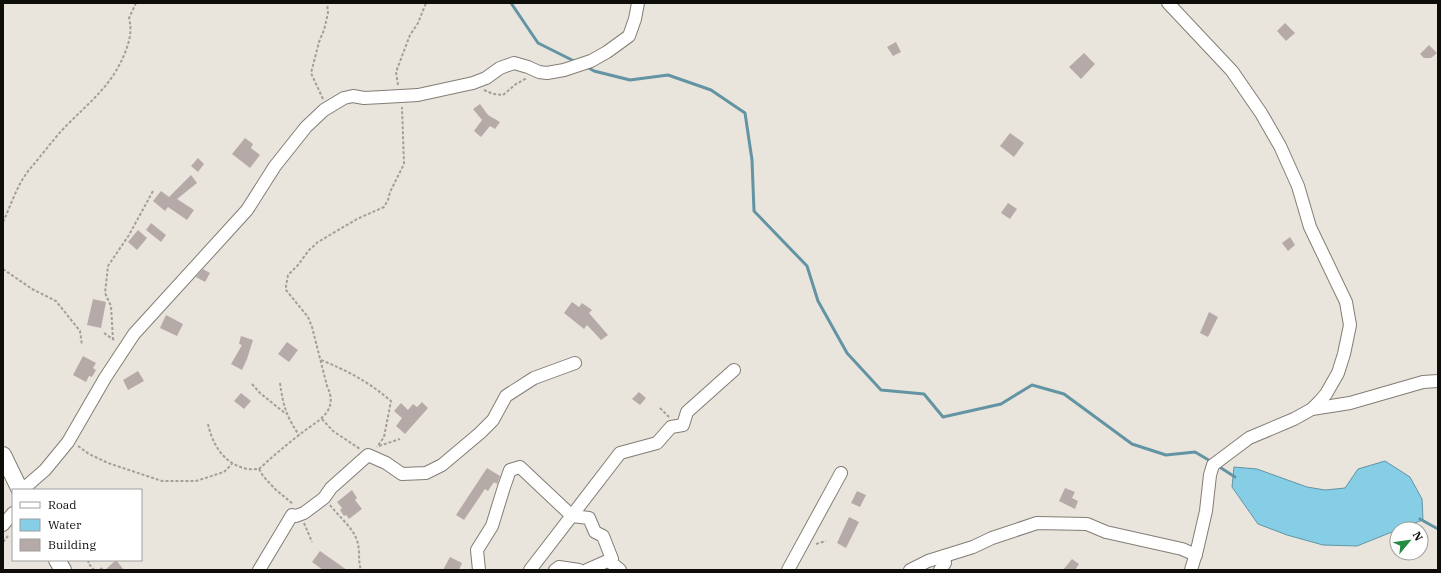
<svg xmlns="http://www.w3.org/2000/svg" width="1441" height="573" viewBox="0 0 1441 573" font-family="'IBM Plex Serif',serif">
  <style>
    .water { fill: #85cee6; stroke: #6294a4 }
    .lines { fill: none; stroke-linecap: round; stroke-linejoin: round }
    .stream { stroke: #6294a4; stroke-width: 3 }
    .building { fill: #b6aaa9 }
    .minor-casing { stroke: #827d75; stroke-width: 14 }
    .major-casing { stroke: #827d75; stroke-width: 18 }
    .path { stroke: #a39f98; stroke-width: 2; stroke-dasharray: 3 2; stroke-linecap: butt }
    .minor { stroke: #fff; stroke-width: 12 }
    .major { stroke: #fff; stroke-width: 16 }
  </style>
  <rect width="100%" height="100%" fill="#eae5dc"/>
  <polygon class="water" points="1385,461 1410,477 1422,499 1423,520 1397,529 1397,530 1357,546 1323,545 1287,535 1258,524 1232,487 1234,467 1257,469 1307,487 1325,490 1345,488 1358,469"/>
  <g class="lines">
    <g class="stream">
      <polyline points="511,3 538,43 576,62"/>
      <polyline points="587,67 594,71 630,80 668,75 711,90 745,113 752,160 754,211 807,266 818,301 847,353 881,390 924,394 943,417 1001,404 1032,385 1064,394 1132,444 1166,455 1195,452 1212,462"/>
      <polyline points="1218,466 1235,477"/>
      <polyline points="1420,519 1438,529"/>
    </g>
  </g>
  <g class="building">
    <polygon points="1285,23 1295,33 1286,41 1277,31"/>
    <polygon points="896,42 901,52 893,56 887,47"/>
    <polygon points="1429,45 1437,53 1431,58 1424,58 1420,54"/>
    <polygon points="1084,53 1095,64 1081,79 1069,67"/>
    <polygon points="480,104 488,115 500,122 495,129 490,126 481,137 474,131 482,120 473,109"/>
    <polygon points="1010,133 1024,143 1014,157 1000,146"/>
    <polygon points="245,138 253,144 251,148 260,155 250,168 232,154"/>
    <polygon points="198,158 204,164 198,172 191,166"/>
    <polygon points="191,175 197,183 177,199 194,210 187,220 168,207 165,211 153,201 161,191 169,197"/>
    <polygon points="1008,203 1017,209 1010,219 1001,213"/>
    <polygon points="151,223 166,235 161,242 146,230"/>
    <polygon points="138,230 147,238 137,250 128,242"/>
    <polygon points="1290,237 1295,245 1288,251 1282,243"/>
    <polygon points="203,269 210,273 205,282 196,277"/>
    <polygon points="93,299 106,302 101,328 87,325"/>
    <polygon points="572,302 579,307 582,303 592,310 589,313 608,335 601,340 587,325 584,329 564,313"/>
    <polygon points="1209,312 1218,317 1208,337 1200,333"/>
    <polygon points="166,315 183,324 177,336 160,328"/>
    <polygon points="241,336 253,340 247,359 242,370 231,364 242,345 239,344"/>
    <polygon points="287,342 298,350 289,362 278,354"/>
    <polygon points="83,356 96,363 93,368 96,370 92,377 89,376 86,382 73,375"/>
    <polygon points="138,371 144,381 128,390 123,380"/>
    <polygon points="639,392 646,398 640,405 632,399"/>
    <polygon points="241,393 251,401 244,409 234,401"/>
    <polygon points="422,402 428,408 405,434 396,426 402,418 394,411 401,403 408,410 413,404 417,407"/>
    <polygon points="487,468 500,476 497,484 494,482 488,491 485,489 464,520 456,515"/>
    <polygon points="1065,488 1075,492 1072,498 1078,501 1075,509 1059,501"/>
    <polygon points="352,490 357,498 355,500 362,509 349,519 346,515 344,516 340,510 342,508 337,502"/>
    <polygon points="857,491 866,495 860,507 851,503"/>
    <polygon points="849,517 859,522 846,548 837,543"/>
    <polygon points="320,551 347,570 323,570 312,562"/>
    <polygon points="450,557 462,563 459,570 443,570"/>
    <polygon points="1072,559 1079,564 1075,570 1063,570"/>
    <polygon points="116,560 124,570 105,570"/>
  </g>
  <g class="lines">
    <defs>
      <g id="minor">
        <polyline points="1168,3 1232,71 1261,113 1280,146 1298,186 1310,227 1346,302 1350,325 1344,354 1338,373 1326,394 1320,401 1312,409 1294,419 1249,438 1213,465 1210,475 1206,511 1197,550 1191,570"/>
        <polyline points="1312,409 1350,403 1423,382 1438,381"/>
        <polyline points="22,490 45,470 68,442 105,378 134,334 247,210 275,166 306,127 324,110 344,98 353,96 364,98 383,97 418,95 473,83 486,78 500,68 514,63 528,67 539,72 547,73 564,70 591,61 607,52 629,36 635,19 638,3"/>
        <polyline points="3,525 13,513"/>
        <polyline points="609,561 620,570"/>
        <polyline points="259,570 292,515 296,516 304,513 324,498 331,488 368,455 386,463 402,474 426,473 442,465 480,433 493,420 506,396 534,378 575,363"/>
        <polyline points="479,570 477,550 492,526 504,487 510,470 520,467 572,516 589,518 595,532 603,536 612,559 587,570"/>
        <polyline points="530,570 620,453 657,443 671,427 683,425 687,412 734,370"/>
        <polyline points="555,570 559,567 579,570"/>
        <polyline points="788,570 841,473"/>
        <polyline points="910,570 928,561 973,547 992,538 1037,523 1087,524 1106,532 1182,549 1196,555"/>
        <polyline points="940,570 945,563 944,556"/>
      </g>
      <g id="major">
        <polyline points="3,455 20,490"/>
        <polyline points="57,560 63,570"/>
      </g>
    </defs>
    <use href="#minor" class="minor-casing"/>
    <use href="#major" class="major-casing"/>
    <g class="path">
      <polyline points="398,85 396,72 410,35 418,23 426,3"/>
      <polyline points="484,90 493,94 503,95 516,84 527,78"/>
      <polyline points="323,99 311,73 319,42 324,30 328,13 327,3"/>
      <path d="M3 222C11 205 17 185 29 170 42 155 54 138 68 124 92 100 114 83 126 50 130 39 132 30 129 18L136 3"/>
      <polyline points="3,269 32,289 56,301 80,331 82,345"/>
      <polyline points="104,333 114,340"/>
      <polyline points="113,340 111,306 105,293 108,266 129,235 153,191"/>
      <path d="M321 360C348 371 369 382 391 401L384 437 377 447"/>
      <path d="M280 383C283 405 286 416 299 435"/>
      <polyline points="252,384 260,393 286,414"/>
      <polyline points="660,408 669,417"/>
      <polyline points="322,419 333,431 360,449"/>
      <path d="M208 424C212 443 223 463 244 468 248 470 254 469 259 469 272 457 285 446 299 435 316 421 340 413 327 386L312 327 308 317 286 290V286L288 275 298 265 309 250 318 242 357 219 384 207 388 200 390 192 404 164 402 107"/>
      <polyline points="78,446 89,454 108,463 162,481 196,481 224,472 232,464"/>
      <polyline points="379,446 400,439"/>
      <polyline points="259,469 263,476 275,489 293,504"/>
      <path d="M330 505C340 518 355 529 358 544 360 553 358 562 361 570"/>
      <polyline points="304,523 312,542"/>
      <polyline points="3,542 8,536"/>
      <polyline points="816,544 826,541"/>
      <polyline points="89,560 88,563 94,570"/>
      <polyline points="100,570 102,568"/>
    </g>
    <use href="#minor" class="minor"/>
    <use href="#major" class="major"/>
  </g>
  <rect width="1441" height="573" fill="none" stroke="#0f0d0a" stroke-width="8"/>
  <rect x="12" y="489" width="130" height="72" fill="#ffffff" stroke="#9f9e9d"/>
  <rect x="20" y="502" width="20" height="6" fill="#ffffff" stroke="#9f9e9d"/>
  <text x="48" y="509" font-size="12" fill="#0f0d0a">Road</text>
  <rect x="20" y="519" width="20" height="12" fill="#85cee6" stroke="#9f9e9d"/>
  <text x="48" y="529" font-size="12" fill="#0f0d0a">Water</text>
  <rect x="20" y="539" width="20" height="12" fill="#b6aaa9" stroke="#9f9e9d"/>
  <text x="48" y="549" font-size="12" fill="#0f0d0a">Building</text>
  <g transform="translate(1409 541) rotate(61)"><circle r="19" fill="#ffffff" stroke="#9f9e9d"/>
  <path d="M0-3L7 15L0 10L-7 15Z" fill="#258b41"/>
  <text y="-6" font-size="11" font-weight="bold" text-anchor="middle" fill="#0f0d0a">N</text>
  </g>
</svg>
